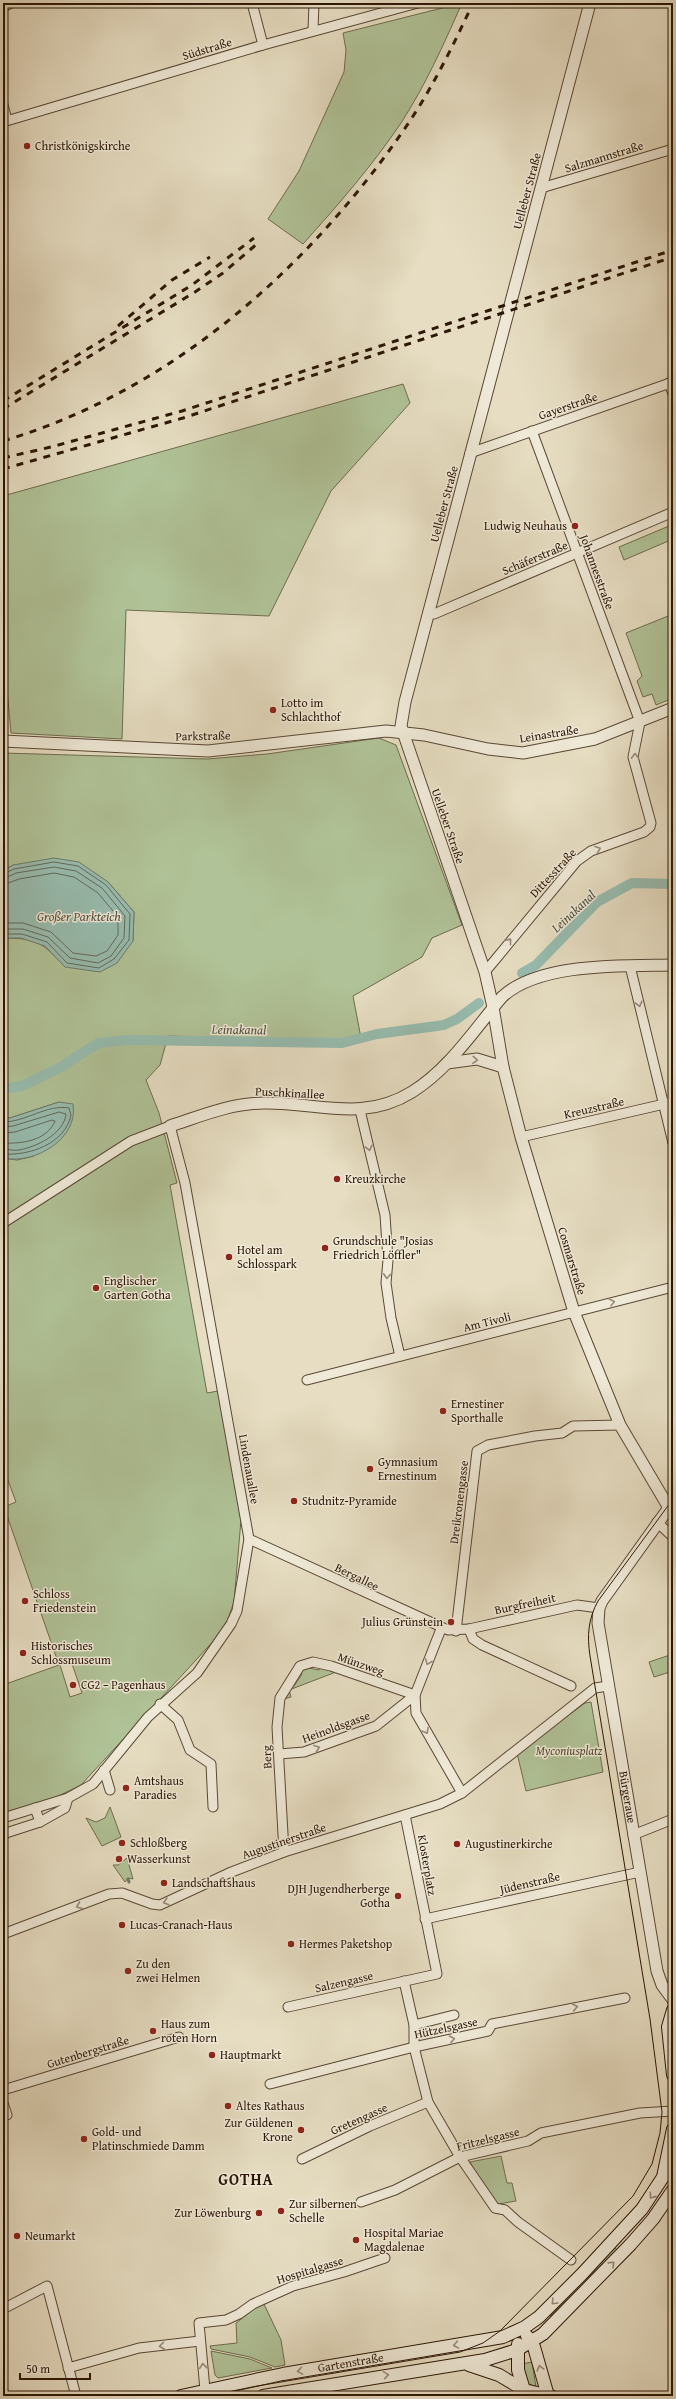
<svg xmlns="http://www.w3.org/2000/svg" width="676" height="2399" viewBox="0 0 676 2399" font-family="'Gentium Book Plus',serif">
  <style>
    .green { fill: #b0c297; stroke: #6e6c4e; fill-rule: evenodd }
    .water { fill: #97bcaf; stroke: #6c7a6b }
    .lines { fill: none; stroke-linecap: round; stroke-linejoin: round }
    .shore { stroke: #62695a; stroke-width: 1 }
    .stream { stroke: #6c7a6b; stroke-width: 3 }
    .canal { stroke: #97bcaf; stroke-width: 10 }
    .minor-casing { stroke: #5a4835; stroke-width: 11 }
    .tertiary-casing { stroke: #5a4835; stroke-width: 13 }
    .secondary-casing { stroke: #2c1606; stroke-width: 14 }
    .minor { stroke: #efe9d7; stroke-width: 9 }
    .tertiary { stroke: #efe9d7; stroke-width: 11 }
    .secondary { stroke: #efe9d7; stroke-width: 12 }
    .tram { stroke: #2c1606; stroke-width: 1 }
    .rail { stroke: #2c1606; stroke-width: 3; stroke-dasharray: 7 7; stroke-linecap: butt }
    .oneway { stroke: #978a79 }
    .poi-dot { fill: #8f2418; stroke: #efe9d7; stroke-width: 1.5 }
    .labels { text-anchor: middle; stroke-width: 3; stroke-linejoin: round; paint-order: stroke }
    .street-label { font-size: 12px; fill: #2c1606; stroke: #efe9d7 }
    .poi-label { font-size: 12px; fill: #2c1606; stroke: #efe9d7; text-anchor: start }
    .park-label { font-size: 12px; font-style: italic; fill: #544a32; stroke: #efe9d7 }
    .water-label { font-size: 13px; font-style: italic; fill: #515041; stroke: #efe9d7 }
    .district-label { font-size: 16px; font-weight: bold; letter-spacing: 1px; fill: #2c1606; stroke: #efe9d7 }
  </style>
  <rect width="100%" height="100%" fill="#e6ddc2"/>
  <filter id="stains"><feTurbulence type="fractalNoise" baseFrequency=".005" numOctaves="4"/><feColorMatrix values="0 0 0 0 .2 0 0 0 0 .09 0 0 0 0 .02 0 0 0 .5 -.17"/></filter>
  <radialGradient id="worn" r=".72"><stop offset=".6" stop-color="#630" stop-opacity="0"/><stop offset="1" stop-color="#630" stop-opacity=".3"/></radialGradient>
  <g class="green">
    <path d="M462 3C444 44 425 86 401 123 372 166 338 205 303 244L268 219 299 171 344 72 346 50 343 33Z"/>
    <polygon points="403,384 410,403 331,491 269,616 126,610 122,739 11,733 3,645 3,496"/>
    <polygon points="669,526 673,539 624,560 619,547"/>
    <polygon points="673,614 673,698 656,705 652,694 643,697 637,681 642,676 626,633"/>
    <path d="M379 738 396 745 462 925 432 938 422 957 353 996 361 1038 313 1040 168 1036 160 1065 146 1080 159 1113 177 1183 170 1185 207 1393 218 1391 241 1520 234 1602 227 1621 219 1635 81 1785 52 1799 3 1813V1685L59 1665 4 1507 16 1502 3 1467V1158L17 1160 34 1156 59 1102 10 1118H3V938C37 938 43 943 65 967L133 941 134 912 108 882 13 865 3 871V753L207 759 267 754ZM71 1661 82 1693 70 1697 60 1665Z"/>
    <polygon points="673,1654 673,1671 654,1677 649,1662"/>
    <polygon points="320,1666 336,1672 289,1690 291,1697 284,1699 290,1685 294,1686 302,1674 300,1672 304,1667 319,1670"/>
    <polygon points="591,1702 603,1772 526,1791 517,1753 585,1703"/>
    <polygon points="110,1807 121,1837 102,1846 86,1818 96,1822 105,1818"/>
    <polygon points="127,1858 133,1879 128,1878 125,1882 113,1865 118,1865"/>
    <polygon points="501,2156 507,2183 512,2183 516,2201 493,2205 470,2162"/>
    <polygon points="614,2247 618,2251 552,2318 550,2316 603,2261"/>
    <polygon points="263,2302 281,2340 285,2365 275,2367 250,2357 211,2349 210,2346 237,2343 236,2323"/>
    <polygon points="211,2351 250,2359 272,2368 218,2378 215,2375"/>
    <polygon points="532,2362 536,2387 527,2383 521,2364"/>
  </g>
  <g class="water">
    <polygon points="54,858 79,862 108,882 134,912 133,941 117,963 100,972 65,967 45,946 21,938 3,938 3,871 13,865"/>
    <path d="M59 1102 73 1104C79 1139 34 1165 3 1158V1118H10Z"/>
  </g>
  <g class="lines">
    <g class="shore">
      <polyline points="3,874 14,869 54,862 78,866 106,885 130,914 129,940 114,959 99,968 67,963 47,942 22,934 3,934"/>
      <polyline points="3,879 16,873 54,867 76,871 102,888 125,916 124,938 111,956 98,963 70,958 48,937 23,929 3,929"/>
      <polyline points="3,885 19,879 54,873 74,877 98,893 118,917 118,935 107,951 96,956 73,953 51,932 23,923 3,923"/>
      <path d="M3 1122C26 1122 47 1104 69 1108L71 1115C65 1144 29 1156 3 1154"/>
      <path d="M3 1127 13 1126 59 1112 66 1114C64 1134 36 1147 19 1150 13 1151 8 1149 3 1149"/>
      <path d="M3 1133 15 1132 52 1120 55 1121C47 1141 21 1144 3 1143"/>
    </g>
    <polyline class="stream" points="128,1879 129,1882"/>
    <g class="canal">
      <polyline points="522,973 536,965 597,902 632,883 673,884"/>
      <polyline points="3,1089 22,1086 61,1067 98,1043 127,1040 342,1043 377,1034 444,1025 457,1019 479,1003"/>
    </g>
    <defs>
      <g id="minor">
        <polyline points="252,3 263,45"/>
        <polyline points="3,7 11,3"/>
        <polyline points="313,30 314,3"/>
        <polyline points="3,105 7,120"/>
        <polyline points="3,122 263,45 418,3"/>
        <polyline points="541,188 673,149"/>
        <polyline points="669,383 673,394"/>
        <polyline points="470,453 673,382"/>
        <polyline points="428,614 434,614 673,512"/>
        <polyline points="630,966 673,1143"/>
        <polyline points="485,972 577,861 591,851 644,832 650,827 651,823 633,757 640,722 532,431"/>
        <polyline points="360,1110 385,1215 388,1260 386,1283 391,1318 400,1356"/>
        <polyline points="521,1137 673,1102"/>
        <polyline points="3,1223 131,1141 170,1126 185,1183 249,1539 237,1611 231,1624 197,1673 148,1717 93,1784 68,1798 3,1818"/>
        <polyline points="307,1380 673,1287"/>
        <polyline points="657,1522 673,1537"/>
        <polyline points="249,1539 448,1630 469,1629 577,1605 599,1608"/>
        <polyline points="441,1629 415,1695 416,1713 462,1793"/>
        <polyline points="469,1629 473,1639 482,1645 571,1686"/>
        <polyline points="456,1631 477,1451 488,1445 535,1436 562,1433 573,1426 620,1425"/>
        <polyline points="160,1704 178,1720 190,1750 211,1764 213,1807"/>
        <polyline points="279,1754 304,1752 376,1726 415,1695"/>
        <polyline points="104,1770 110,1790"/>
        <polyline points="35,1808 40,1822 65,1808 68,1798"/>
        <polyline points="3,1834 40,1822"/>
        <polyline points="633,1835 673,1819"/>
        <polyline points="284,1852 277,1727 280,1698 300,1666 313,1662 331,1666 415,1695"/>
        <polyline points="425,1919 640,1872"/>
        <polyline points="3,1934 109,1894 122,1893 152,1904 160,1905 229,1873 284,1852 440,1804 462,1793 595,1688 608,1686"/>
        <polyline points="404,1981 414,2025 414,2047 428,2102 460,2157 495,2208 505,2210 518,2222 571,2260"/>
        <polyline points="288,2007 437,1974 405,1815"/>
        <polyline points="414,2025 454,2015"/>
        <polyline points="270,2084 414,2047 488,2031 492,2024 625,1998"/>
        <polyline points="3,2090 179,2037"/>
        <polyline points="3,2103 7,2115 3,2116"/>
        <polyline points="302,2159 370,2126 428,2102"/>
        <polyline points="361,2202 395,2190 460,2157 528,2141 541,2133 640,2113 673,2111"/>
        <polyline points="3,2309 47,2286 76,2396"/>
        <polyline points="68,2368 139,2348 200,2341"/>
        <polyline points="205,2390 199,2323 226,2320 239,2314 253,2304 293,2286 344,2272 385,2258"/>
      </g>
      <g id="tertiary">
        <polyline points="590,3 405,702 401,726 485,972 493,1007 503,1067 521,1137 574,1312 620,1425 669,1508"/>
        <polyline points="3,741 208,751 386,731 424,735 488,749 523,753 595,739 673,708"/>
        <polyline points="447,1063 477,1059 503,1067"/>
        <path d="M170 1126C201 1116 231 1103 264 1103 317 1102 362 1123 412 1092 450 1068 474 1030 502 997 539 962 625 966 673 965"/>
        <path id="s1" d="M673 1502 602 1601 599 1608 598 1623 657 1971 662 1985 673 2000"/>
      </g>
      <g id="secondary">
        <polyline points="673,2010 668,2027 673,2075"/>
        <polyline points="527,2336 534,2347 548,2396"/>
        <polyline points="518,2344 518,2370 524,2390"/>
        <polyline points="469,2365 499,2375 524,2390 551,2396"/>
        <path id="s2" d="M181 2396 283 2374 503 2337 525 2327 539 2317 582 2274 642 2209 663 2177 673 2129"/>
        <polyline points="263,2396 485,2360 517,2350 543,2334 631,2244 653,2219 673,2190"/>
      </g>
    </defs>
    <use href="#minor" class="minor-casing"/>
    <use href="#tertiary" class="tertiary-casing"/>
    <use href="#secondary" class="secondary-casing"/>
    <use href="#minor" class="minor"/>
    <use href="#tertiary" class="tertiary"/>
    <use href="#secondary" class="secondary"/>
    <path class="tram" d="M208 2396 257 2386 460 2352 483 2343 500 2331 633 2196 652 2164 660 2133 662 2112 650 2019 590 1656C587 1636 588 1619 598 1601L673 1499"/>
    <g class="rail">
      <polyline points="118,326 172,280 210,257"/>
      <polyline points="3,401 192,285 254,238"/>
      <polyline points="3,409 195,292 223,273 258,243"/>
      <path d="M3 441C168 392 304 273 401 134 430 93 452 48 473 3"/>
      <polyline points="3,458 51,447 182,411 673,250"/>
      <polyline points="3,469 183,418 673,257"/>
    </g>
  </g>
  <defs><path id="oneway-chevron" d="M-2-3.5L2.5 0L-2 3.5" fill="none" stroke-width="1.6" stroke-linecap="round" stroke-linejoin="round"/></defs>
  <g class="oneway">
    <use href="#oneway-chevron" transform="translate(635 756) rotate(-91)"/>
    <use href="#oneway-chevron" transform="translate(598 849) rotate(-20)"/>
    <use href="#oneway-chevron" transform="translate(509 941) rotate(-51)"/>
    <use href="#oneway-chevron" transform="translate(639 1004) rotate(76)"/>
    <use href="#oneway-chevron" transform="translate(475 1060) rotate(4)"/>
    <use href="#oneway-chevron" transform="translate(369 1148) rotate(76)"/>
    <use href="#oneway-chevron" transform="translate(387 1276) rotate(94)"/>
    <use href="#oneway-chevron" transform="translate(612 1302) rotate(-14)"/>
    <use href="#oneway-chevron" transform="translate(428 1662) rotate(112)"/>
    <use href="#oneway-chevron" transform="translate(426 1731) rotate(60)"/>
    <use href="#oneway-chevron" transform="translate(317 1748) rotate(-20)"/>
    <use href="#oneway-chevron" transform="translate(166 1902) rotate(163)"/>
    <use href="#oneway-chevron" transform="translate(79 1906) rotate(158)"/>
    <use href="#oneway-chevron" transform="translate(575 2007) rotate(-11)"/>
    <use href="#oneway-chevron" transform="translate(452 2039) rotate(-12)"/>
    <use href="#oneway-chevron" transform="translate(652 2196) rotate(125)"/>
    <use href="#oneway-chevron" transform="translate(612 2264) rotate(-44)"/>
    <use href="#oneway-chevron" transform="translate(554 2302) rotate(135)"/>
    <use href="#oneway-chevron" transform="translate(456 2345) rotate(170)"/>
    <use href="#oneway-chevron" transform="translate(162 2346) rotate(173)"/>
    <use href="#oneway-chevron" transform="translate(203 2366) rotate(-96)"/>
    <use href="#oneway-chevron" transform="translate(540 2368) rotate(-105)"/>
    <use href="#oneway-chevron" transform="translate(300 2371) rotate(171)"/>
    <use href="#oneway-chevron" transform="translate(386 2375) rotate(-9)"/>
  </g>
  <g class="poi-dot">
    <circle cx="27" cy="146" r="4"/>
    <circle cx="575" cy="526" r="4"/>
    <circle cx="273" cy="710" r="4"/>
    <circle cx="337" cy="1179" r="4"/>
    <circle cx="325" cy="1248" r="4"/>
    <circle cx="229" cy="1257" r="4"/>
    <circle cx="96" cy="1288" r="4"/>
    <circle cx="443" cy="1411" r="4"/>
    <circle cx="370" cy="1469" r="4"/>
    <circle cx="294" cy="1501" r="4"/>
    <circle cx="25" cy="1601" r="4"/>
    <circle cx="451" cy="1622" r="4"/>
    <circle cx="23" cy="1653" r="4"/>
    <circle cx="73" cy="1685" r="4"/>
    <circle cx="126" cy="1788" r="4"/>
    <circle cx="122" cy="1843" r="4"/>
    <circle cx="457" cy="1844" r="4"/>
    <circle cx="119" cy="1859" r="4"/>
    <circle cx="164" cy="1883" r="4"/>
    <circle cx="398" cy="1896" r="4"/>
    <circle cx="122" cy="1925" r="4"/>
    <circle cx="291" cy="1944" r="4"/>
    <circle cx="128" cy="1971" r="4"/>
    <circle cx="153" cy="2031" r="4"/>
    <circle cx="212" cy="2055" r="4"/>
    <circle cx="228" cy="2106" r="4"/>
    <circle cx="301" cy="2130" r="4"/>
    <circle cx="84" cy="2139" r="4"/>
    <circle cx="281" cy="2211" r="4"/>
    <circle cx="259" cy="2213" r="4"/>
    <circle cx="17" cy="2236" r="4"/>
    <circle cx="356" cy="2240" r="4"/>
  </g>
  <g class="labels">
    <g class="street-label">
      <text transform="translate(207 49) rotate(-17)" y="4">Südstraße</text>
      <text transform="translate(604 157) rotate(-17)" y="4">Salzmannstraße</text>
      <text transform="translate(527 191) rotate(-75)" y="4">Uelleber Straße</text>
      <text transform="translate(568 406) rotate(-19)" y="4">Gayerstraße</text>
      <text transform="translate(444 504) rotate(-75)" y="4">Uelleber Straße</text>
      <text transform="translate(535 558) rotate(-23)" y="4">Schäferstraße</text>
      <text transform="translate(597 572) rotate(70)" y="4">Johannesstraße</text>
      <text transform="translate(549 734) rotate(-9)" y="4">Leinastraße</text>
      <text transform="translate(203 736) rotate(-1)" y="4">Parkstraße</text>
      <text transform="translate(448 826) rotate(71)" y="4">Uelleber Straße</text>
      <text transform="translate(553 873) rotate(-47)" y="4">Dittesstraße</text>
      <text transform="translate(290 1093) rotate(3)" y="4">Puschkinallee</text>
      <text transform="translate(594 1108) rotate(-13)" y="4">Kreuzstraße</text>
      <text transform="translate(572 1261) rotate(73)" y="4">Cosmarstraße</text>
      <text transform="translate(487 1322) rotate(-14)" y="4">Am Tivoli</text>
      <text transform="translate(249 1469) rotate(80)" y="4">Lindenauallee</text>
      <text transform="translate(459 1502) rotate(-83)" y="4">Dreikronengasse</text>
      <text transform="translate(357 1577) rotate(26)" y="4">Bergallee</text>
      <text transform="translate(525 1604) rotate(-12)" y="4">Burgfreiheit</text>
      <text transform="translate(361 1664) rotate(19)" y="4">Münzweg</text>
      <text transform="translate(336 1727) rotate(-20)" y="4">Heinoldsgasse</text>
      <text transform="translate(267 1757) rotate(-93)" y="4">Berg</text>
      <text dy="4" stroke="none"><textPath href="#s1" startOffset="321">Bürgeraue</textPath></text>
      <text transform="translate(284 1841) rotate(-19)" y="4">Augustinerstraße</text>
      <text transform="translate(427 1865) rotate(80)" y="4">Klosterplatz</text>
      <text transform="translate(530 1883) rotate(-13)" y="4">Jüdenstraße</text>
      <text transform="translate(344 1982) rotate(-13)" y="4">Salzengasse</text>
      <text transform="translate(446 2028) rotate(-12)" y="4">Hützelsgasse</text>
      <text transform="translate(88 2052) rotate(-17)" y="4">Gutenbergstraße</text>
      <text transform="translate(359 2119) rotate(-24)" y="4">Gretengasse</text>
      <text transform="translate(488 2139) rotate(-14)" y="4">Fritzelsgasse</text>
      <text transform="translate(310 2270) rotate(-17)" y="4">Hospitalgasse</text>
      <text dy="4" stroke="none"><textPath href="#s2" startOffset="173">Gartenstraße</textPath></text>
    </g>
    <g class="poi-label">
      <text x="35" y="150">Christkönigskirche</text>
      <text x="567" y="530" text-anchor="end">Ludwig Neuhaus</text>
      <text x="281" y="707">Lotto im<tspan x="281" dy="14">Schlachthof</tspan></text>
      <text x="345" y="1183">Kreuzkirche</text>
      <text x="333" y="1245">Grundschule "Josias<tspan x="333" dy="14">Friedrich Löffler"</tspan></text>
      <text x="237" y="1254">Hotel am<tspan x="237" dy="14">Schlosspark</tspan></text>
      <text x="104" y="1285">Englischer<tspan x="104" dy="14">Garten Gotha</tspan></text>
      <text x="451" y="1408">Ernestiner<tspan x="451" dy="14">Sporthalle</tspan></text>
      <text x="378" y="1466">Gymnasium<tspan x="378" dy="14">Ernestinum</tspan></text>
      <text x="302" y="1505">Studnitz-Pyramide</text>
      <text x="33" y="1598">Schloss<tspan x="33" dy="14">Friedenstein</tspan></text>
      <text x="443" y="1626" text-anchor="end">Julius Grünstein</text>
      <text x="31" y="1650">Historisches<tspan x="31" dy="14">Schlossmuseum</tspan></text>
      <text x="81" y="1689">CG2 – Pagenhaus</text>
      <text x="134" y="1785">Amtshaus<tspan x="134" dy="14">Paradies</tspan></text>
      <text x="130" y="1847">Schloßberg</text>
      <text x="465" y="1848">Augustinerkirche</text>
      <text x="127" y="1863">Wasserkunst</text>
      <text x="172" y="1887">Landschaftshaus</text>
      <text x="390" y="1893" text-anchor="end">DJH Jugendherberge<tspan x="390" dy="14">Gotha</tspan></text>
      <text x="130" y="1929">Lucas-Cranach-Haus</text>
      <text x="299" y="1948">Hermes Paketshop</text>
      <text x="136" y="1968">Zu den<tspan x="136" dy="14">zwei Helmen</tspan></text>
      <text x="161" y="2028">Haus zum<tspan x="161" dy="14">roten Horn</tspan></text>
      <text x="220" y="2059">Hauptmarkt</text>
      <text x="236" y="2110">Altes Rathaus</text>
      <text x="293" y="2127" text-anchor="end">Zur Güldenen<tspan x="293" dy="14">Krone</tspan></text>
      <text x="92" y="2136">Gold- und<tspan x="92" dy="14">Platinschmiede Damm</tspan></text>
      <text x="289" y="2208">Zur silbernen<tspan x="289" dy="14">Schelle</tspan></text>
      <text x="251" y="2217" text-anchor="end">Zur Löwenburg</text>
      <text x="364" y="2237">Hospital Mariae<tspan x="364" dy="14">Magdalenae</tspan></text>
      <text x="25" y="2240">Neumarkt</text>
    </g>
    <g class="park-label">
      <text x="569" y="1755">Myconiusplatz</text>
    </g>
    <g class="water-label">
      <text transform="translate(573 911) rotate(-43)" y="5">Leinakanal</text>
      <text x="79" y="921">Großer Parkteich</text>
      <text transform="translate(239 1029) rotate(1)" y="5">Leinakanal</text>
    </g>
    <g class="district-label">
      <text x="246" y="2185">GOTHA</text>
    </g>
  </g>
  <rect width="676" height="2399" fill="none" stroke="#e6ddc2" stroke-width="16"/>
  <rect x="4" y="4" width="668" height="2391" fill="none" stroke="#2c1606" stroke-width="2"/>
  <rect x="8" y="8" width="660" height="2383" fill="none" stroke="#2c1606"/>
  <path d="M20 2373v6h70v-6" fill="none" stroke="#2c1606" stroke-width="2"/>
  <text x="26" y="2373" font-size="12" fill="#2c1606" stroke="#efe9d7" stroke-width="3" paint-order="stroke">50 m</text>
  <rect width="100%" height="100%" filter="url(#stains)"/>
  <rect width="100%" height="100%" fill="url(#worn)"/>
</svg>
